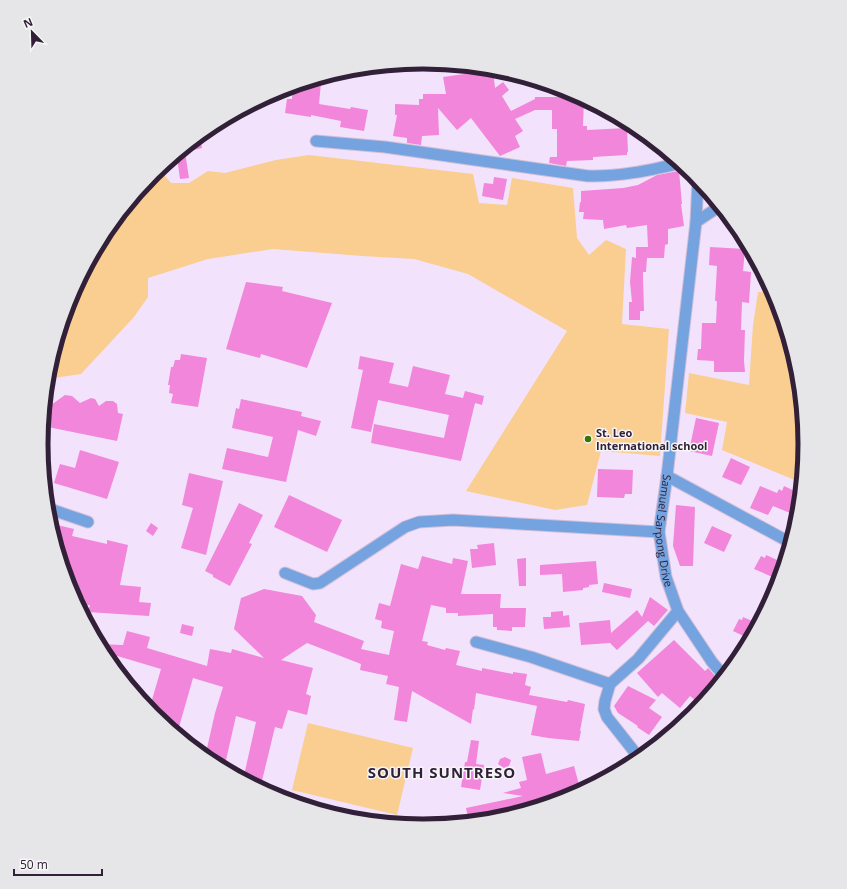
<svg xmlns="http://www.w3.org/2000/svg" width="847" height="889" viewBox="0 0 847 889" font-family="'Open Sans',sans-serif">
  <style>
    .green { fill: #face90 }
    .building { fill: #f186da }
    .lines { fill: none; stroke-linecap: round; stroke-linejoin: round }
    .service-casing { stroke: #d0bfd8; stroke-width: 9 }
    .minor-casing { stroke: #d0bfd8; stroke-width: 13 }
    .tertiary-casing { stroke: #d0bfd8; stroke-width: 13 }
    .service { stroke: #75a3df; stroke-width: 7 }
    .minor { stroke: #75a3df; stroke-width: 11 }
    .tertiary { stroke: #75a3df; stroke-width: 11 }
    .poi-dot { fill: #3a7405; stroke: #f6f6f6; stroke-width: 1.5 }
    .labels { text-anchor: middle; stroke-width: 3; stroke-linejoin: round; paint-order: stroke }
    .poi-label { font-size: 11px; font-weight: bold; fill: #312038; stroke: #f6f6f6; text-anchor: start }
    .street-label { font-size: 11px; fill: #312038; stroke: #f6f6f6 }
    .district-label { font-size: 15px; font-weight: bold; letter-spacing: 1px; fill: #312038; stroke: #f6f6f6 }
    .rim { fill: none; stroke: #312038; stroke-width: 5 }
  </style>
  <rect width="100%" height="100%" fill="#f3e2fb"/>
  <g class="green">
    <polygon points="309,155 473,174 479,203 507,205 512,178 573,188 577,238 589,255 606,240 626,249 622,324 669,329 660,456 601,451 587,505 555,510 466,491 567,331 468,274 414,259 362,256 273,249 208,259 148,278 148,297 134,317 81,374 47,379 48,370 70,298 106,232 153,174 159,169 171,183 189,183 208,171 225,173 276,160"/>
    <polygon points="758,292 774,292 777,298 799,370 806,445 802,483 722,450 727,422 685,413 689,373 749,385 753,325"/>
    <polygon points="308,723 413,748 397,815 292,790"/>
  </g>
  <g class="building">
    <polygon points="493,70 495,88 503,82 509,90 502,96 511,111 535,99 535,97 581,97 584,98 583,126 587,126 587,130 627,128 628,152 627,152 627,155 593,157 593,160 567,161 566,166 549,163 550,157 557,157 557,129 552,129 552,110 535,110 515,119 523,131 515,136 520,147 500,156 471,118 457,130 438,108 439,135 422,136 421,145 407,143 407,138 393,136 397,115 395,115 395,104 419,105 419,99 423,99 423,94 446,94 443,77"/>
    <polygon points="309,82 321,83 319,104 350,109 351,107 368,110 364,131 340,127 341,121 311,115 311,117 285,113 287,99 292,99 293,86"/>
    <polygon points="200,136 202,148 185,152 189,178 180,179 178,164 162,167"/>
    <polygon points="679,171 682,204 681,204 684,226 668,229 668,244 665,245 664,258 647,258 646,272 643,272 643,278 644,311 640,311 640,320 629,320 629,302 632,302 630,282 632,257 636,258 636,247 648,247 647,225 627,228 626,225 604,229 603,220 583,219 584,212 579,212 580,202 581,202 581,191 623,188 638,185 657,175"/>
    <polygon points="494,177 507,179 503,200 482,196 484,183 493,184"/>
    <polygon points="710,247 745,249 743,271 751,272 749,303 742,302 741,330 745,330 744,361 745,372 714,372 714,361 697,360 698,349 701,349 702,323 716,323 717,301 715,301 717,266 709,265"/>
    <polygon points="246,282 283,287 282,291 332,303 307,368 261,354 260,358 226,349"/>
    <polygon points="181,354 207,358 198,407 171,403 173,394 169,393 170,385 168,385 171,367 173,367 175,360 180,360"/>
    <polygon points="360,356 394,363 389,383 408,387 413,366 450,375 445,394 463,398 465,391 484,396 482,405 475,403 461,461 371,443 374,424 444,438 449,415 378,400 371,432 351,428 363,370 358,369"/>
    <polygon points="65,395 72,396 80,403 91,398 95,399 99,406 106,401 113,401 117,404 118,413 123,414 117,441 43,426 44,410"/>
    <polygon points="241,399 302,412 301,416 321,421 316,436 298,430 286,482 222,469 227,448 268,457 273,437 232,428 236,408 239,409"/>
    <polygon points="696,418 719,423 712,456 689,451"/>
    <polygon points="80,450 119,462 107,499 54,483 60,464 75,468"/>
    <polygon points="731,458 750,467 741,485 722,477"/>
    <polygon points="598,469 633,470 632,494 625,494 624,498 597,497"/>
    <polygon points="189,473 223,481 206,555 181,548 193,508 182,505"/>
    <polygon points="760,486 777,493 779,489 782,491 784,486 801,494 800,503 795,515 773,506 768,515 750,508"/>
    <polygon points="289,495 342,520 327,552 274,527"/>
    <polygon points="239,503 263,515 249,543 252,544 230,586 213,577 213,575 205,571"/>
    <polygon points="676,505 695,507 693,566 680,566 673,546"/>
    <polygon points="49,523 74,529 72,536 107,544 107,540 128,545 120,585 141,587 139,602 151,603 149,616 88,612 90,605 78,606 70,591"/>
    <polygon points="151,523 158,528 153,536 146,531"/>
    <polygon points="712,526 732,535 724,552 704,543"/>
    <polygon points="494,543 496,565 472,568 470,549 478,549 477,545"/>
    <polygon points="766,555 784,563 777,579 754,569 761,556 765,558"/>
    <polygon points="422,556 452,564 453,558 468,561 461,594 501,594 500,608 526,608 525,627 512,627 512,631 497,630 497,627 493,627 493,614 458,616 458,613 446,613 446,608 431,605 422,641 428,642 427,645 445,650 446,648 460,651 456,665 482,671 482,668 513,674 513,672 527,674 525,685 531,687 529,695 567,702 568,700 585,704 580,731 581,731 579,741 548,738 531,735 537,706 476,693 474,710 473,709 471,724 412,691 407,722 394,720 399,687 386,684 388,676 360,670 361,664 307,643 281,660 313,668 306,694 311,696 307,715 288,710 282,729 275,727 260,789 243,780 256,722 236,716 224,769 211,762 205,757 215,713 223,687 193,678 177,734 153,715 149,710 161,669 114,655 121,672 119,673 105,657 98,644 123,645 127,631 150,637 147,648 207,666 210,649 231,653 232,649 264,658 234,629 241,598 264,589 302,596 316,615 314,622 364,641 361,649 389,655 394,631 381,628 382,621 375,619 379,603 390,606 401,564 418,569"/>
    <polygon points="526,558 526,586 519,586 517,559"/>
    <polygon points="596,561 598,584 589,585 589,587 583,588 583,590 563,592 562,574 540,575 540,565"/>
    <polygon points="604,583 632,589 630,598 602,592"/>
    <polygon points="650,597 668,610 654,626 648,621 617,650 610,643 581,645 579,623 610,620 611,633 637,610 642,617"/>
    <polygon points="563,611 563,616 569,615 570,627 544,629 543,617 551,617 551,612"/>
    <polygon points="743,617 757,623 750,639 733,631 739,619 742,620"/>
    <polygon points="182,624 194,627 192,636 180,633"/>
    <polygon points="674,640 705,671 708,668 717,678 695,700 690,696 680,708 662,693 658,697 637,673"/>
    <polygon points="628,686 656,700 649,708 662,717 649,735 637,727 638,726 618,713 614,706"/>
    <polygon points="471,740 479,741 476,764 484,765 480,790 461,787 465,762 467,762"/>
    <polygon points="541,753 546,774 574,766 581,792 570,798 525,812 524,809 505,815 506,817 498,820 469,823 466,808 523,796 503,793 521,788 519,782 527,780 522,757"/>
    <polygon points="505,757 511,760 509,766 504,768 498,764 500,759"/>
  </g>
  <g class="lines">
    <defs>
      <polyline id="service" points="300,805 300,803"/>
      <g id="minor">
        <path d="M316 141 385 147 588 176C620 177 650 170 681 163"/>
        <polyline points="696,222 720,206"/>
        <polyline points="756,260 762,270"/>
        <polyline points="667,476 791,543"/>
        <polyline points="47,508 88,522"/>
        <polyline points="285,573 313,584 320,583 405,527 419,522 453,520 659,532"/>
        <polyline points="476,642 531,657 610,684"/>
        <polyline points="638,761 633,750 607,717 604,709 605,701 610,684 638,659 678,611"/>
      </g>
      <g id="tertiary">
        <path id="s1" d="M698 179 696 222 667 476 659 532 666 577 678 611 712 662 725 677"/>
      </g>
    </defs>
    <use href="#service" class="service-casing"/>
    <use href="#minor" class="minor-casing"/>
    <use href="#tertiary" class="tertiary-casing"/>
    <use href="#service" class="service"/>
    <use href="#minor" class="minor"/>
    <use href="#tertiary" class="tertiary"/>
  </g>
  <circle class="poi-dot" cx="588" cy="439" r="4"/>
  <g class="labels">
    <g class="poi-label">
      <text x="596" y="437">St. Leo<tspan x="596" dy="13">International school</tspan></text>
    </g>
    <g class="street-label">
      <text dy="4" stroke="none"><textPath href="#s1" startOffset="354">Samuel Sarpong Drive</textPath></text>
    </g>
    <g class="district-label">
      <text x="442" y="778">SOUTH SUNTRESO</text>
    </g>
  </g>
  <path d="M0 0H847V889H0ZM48 444a375 375 0 1 1 750 0a375 375 0 1 1-750 0Z" fill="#e6e5e7" fill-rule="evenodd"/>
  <path class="rim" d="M48 444a375 375 0 1 1 750 0a375 375 0 1 1-750 0Z"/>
  <g transform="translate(32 32) rotate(337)" stroke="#f6f6f6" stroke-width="3" paint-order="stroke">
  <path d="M0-3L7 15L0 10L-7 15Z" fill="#312038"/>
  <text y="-6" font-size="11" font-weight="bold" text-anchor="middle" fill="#312038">N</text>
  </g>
  <path d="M14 869v6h88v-6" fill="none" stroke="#312038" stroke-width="2"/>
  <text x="20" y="869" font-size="12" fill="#312038" stroke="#f6f6f6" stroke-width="3" paint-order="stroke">50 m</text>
</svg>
